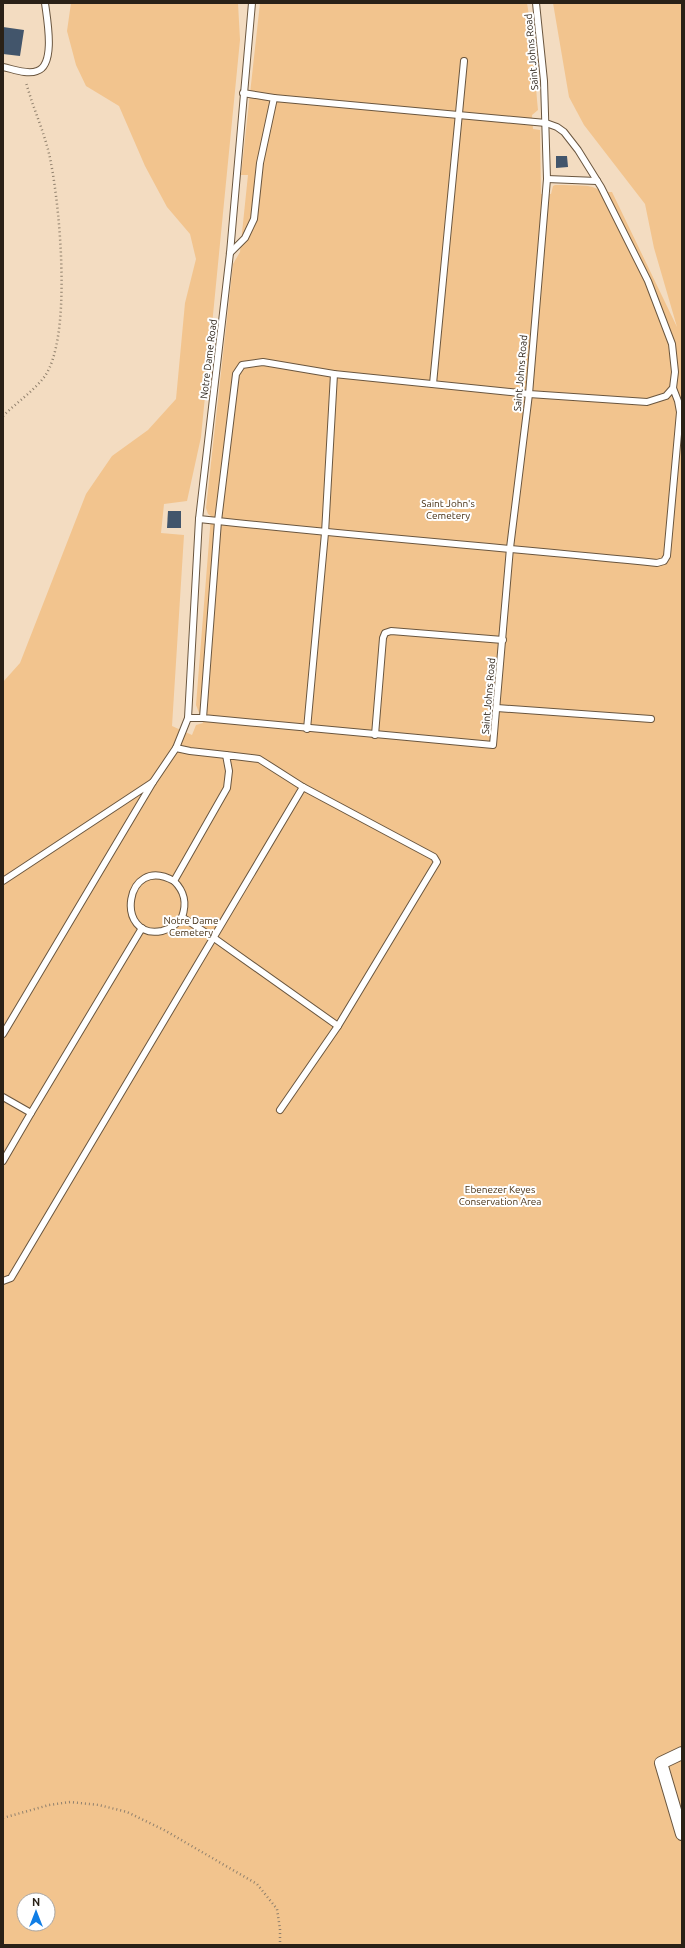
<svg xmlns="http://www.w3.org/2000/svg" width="685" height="1948" viewBox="0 0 685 1948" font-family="Ubuntu,sans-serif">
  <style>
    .green { fill: #f2c48e; fill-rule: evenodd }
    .building { fill: #42556b }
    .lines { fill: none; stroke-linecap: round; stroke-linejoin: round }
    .lane-casing { stroke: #6a563f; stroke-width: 8 }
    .street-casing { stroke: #6a563f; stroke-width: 14 }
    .path { stroke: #90806d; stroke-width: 2.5; stroke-dasharray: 1 3; stroke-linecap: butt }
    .lane { stroke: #fff; stroke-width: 6 }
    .street { stroke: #fff; stroke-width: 12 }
    .labels { text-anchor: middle; stroke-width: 4; stroke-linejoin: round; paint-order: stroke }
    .street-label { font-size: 10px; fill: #2a2117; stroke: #fff }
    .park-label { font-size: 10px; fill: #452f13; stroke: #fff }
  </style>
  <rect width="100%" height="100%" fill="#f3dcc1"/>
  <path class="green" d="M71 3H238L240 40 201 437 187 501 164 504 161 533 184 535 172 726 192 735 196 725 203 723 196 705 211 516 208 514 206 508 233 264 240 252 248 175H241L260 3H527L532 35 537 100 538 110 532 115 533 129 540 130 541 194H551L553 186 555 185C566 185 577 185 588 186 599 188 599 192 612 192L677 327 654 248 645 204 584 125 569 97 553 3H682V1945H3V682L20 663 86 494 112 456 148 430 176 399 185 303 196 259 190 234 167 207 145 166 119 106 86 86 76 65 67 31ZM24 1900H48V1924H24Z"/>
  <g class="building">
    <polygon points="3,27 24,30 20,56 3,54"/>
    <polygon points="556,156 567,156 568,167 556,168"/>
    <polygon points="168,511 181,511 181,528 167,528"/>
  </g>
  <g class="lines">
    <defs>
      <g id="lane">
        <path d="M3 67C13 69 27 75 37 71 56 65 47 19 45 3"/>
        <polyline points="243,93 274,98"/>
        <polyline points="547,179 597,181"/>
        <path d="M230 253 245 238 254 219 260 163 274 98 546 123 557 127 564 132 578 150 601 187 648 281 672 344 675 372 673 388 678 401 680 412 667 556 664 561 657 563C511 548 364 537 218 521L236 374 242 365 263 362 334 374 529 394 647 402 666 396 673 388"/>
        <polyline points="433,384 464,61"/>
        <polyline points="199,519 218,521 203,718 493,745 510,548 529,394 547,179 544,81 536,3"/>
        <polyline points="497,708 651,719"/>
        <polyline points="188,718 199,519 230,253 252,3"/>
        <polyline points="307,729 325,533 334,374"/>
        <polyline points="375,735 383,638 385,633 391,631 503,640"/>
        <polyline points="176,748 188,718 203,718"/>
        <polyline points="153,782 176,748 190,751 226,755"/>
        <path d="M303 787 259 759 226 755 229 771 227 788 174 881C124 853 114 941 162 931 170 929 177 925 182 917L214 938 338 1026"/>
        <polyline points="3,881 153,782 3,1034"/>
        <path d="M174 881C185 892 187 903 182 917"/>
        <polyline points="3,1097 31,1113 3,1161"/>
        <polyline points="31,1113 142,928"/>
        <polyline points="3,1281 11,1278 303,787 434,857 437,862 338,1026 280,1110"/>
      </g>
      <polyline id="street" points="682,1753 661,1763 682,1834"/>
    </defs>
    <use href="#lane" class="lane-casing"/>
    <use href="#street" class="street-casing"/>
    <g class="path">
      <path d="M3 416C16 403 34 391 45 376 72 336 60 210 51 163 46 135 33 109 26 82"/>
      <polyline points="3,1818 49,1805 70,1802 99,1805 127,1812 164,1830 257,1884 277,1909 280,1929 280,1945"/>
    </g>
    <use href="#lane" class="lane"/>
    <use href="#street" class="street"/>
  </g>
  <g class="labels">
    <g class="street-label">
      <text transform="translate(531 52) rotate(-95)" y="4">Saint Johns Road</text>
      <text transform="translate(208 359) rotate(-83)" y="4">Notre Dame Road</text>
      <text transform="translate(520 373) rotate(-85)" y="4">Saint Johns Road</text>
      <text transform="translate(488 696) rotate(-85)" y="4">Saint Johns Road</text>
    </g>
    <g class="park-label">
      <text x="448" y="507">Saint John's<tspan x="448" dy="12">Cemetery</tspan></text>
      <text x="191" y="924">Notre Dame<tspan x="191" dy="12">Cemetery</tspan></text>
      <text x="500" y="1193">Ebenezer Keyes<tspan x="500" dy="12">Conservation Area</tspan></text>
    </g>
  </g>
  <rect width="685" height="1948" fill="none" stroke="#2a2117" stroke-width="8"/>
  <g transform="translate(36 1912)"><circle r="19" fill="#ffffff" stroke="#aaa6a2"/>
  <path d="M0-3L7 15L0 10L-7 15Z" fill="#107ee6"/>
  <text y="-6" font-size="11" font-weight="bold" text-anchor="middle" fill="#2a2117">N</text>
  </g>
</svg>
